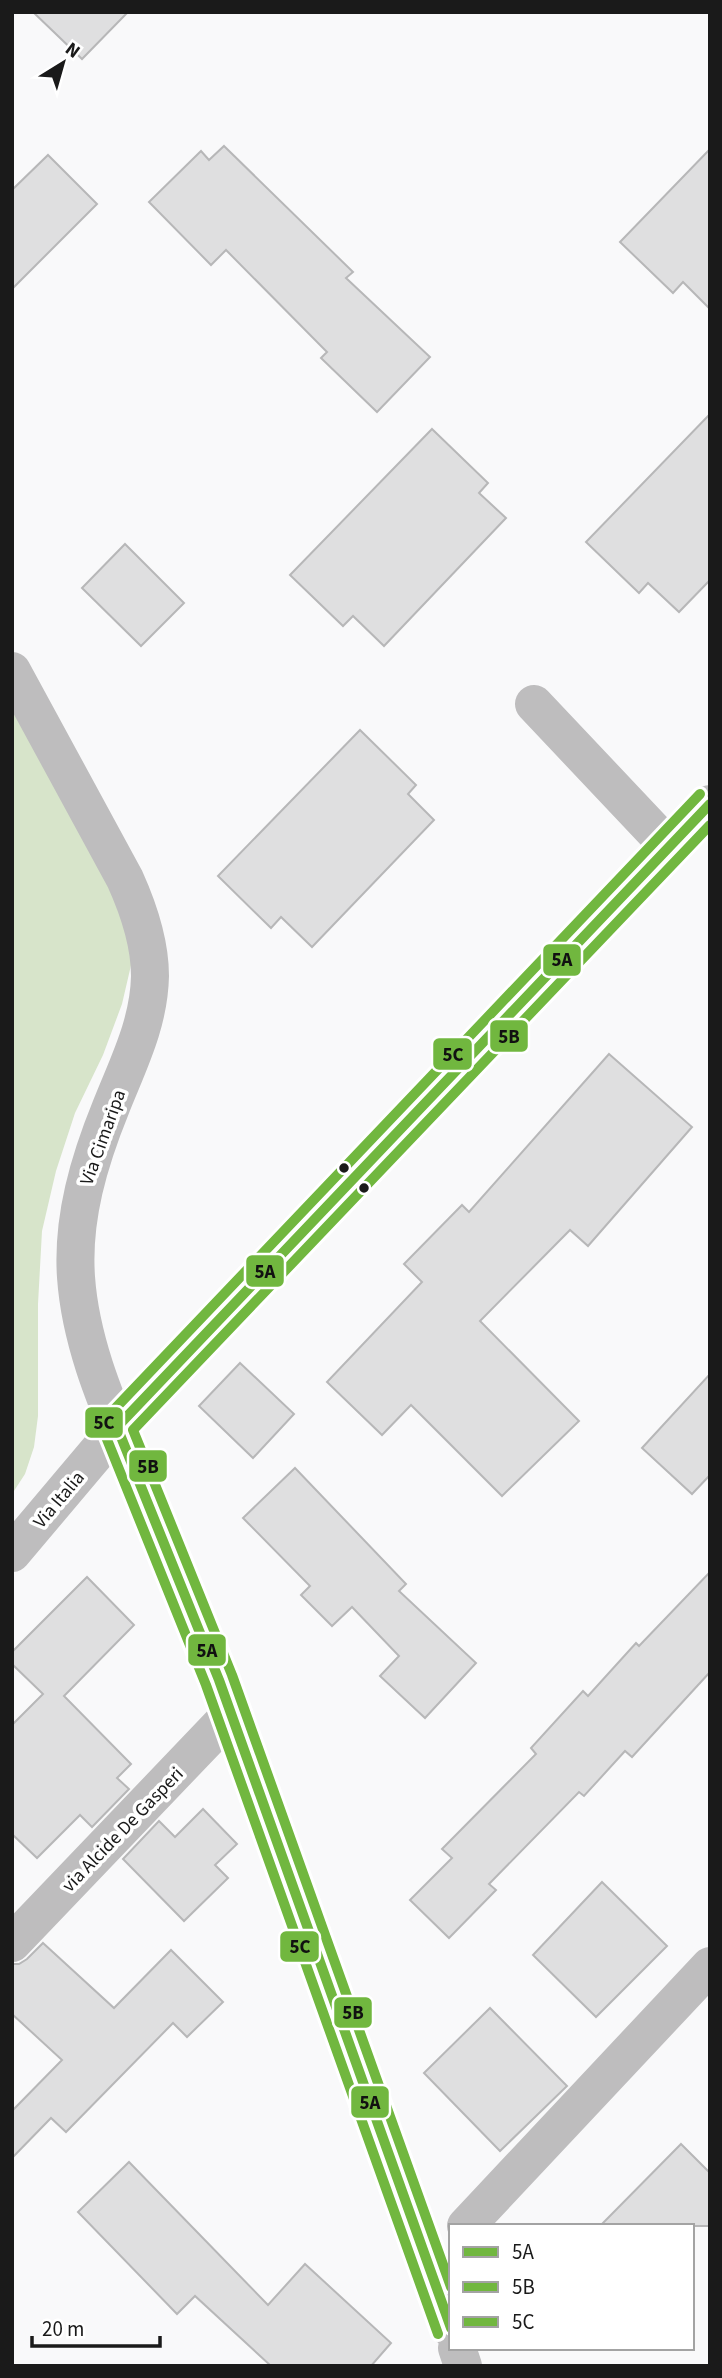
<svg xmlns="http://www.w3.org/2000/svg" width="722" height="2378" viewBox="0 0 722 2378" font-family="'Source Sans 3',sans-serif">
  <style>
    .green { fill: #d7e4ca }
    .building { fill: #dfdfe0; stroke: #b7b7b8; stroke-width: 2 }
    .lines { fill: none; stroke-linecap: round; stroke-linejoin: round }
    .street { stroke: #bebdbe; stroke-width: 38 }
    .bus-1-casing { stroke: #fff; stroke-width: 16 }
    .bus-2-casing { stroke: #fff; stroke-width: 16 }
    .bus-3-casing { stroke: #fff; stroke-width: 16 }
    .bus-1 { stroke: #71b73f; stroke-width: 10 }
    .bus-2 { stroke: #71b73f; stroke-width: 10 }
    .bus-3 { stroke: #71b73f; stroke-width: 10 }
    .bus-dot { fill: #1a1a1a; stroke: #fff; stroke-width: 2.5 }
    .labels { text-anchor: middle; stroke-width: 7; stroke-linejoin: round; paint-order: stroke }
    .street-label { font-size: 19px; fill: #1a1a1a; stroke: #fff }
    .line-badge { stroke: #fff; stroke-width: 2.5 }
    .pale-badge-label { font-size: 19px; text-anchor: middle; font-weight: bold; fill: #111 }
  </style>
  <rect width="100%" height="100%" fill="#f9f9fa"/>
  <polygon class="green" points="12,704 123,907 132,961 122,1004 103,1055 75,1113 56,1171 42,1231 38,1304 38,1416 34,1447 25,1474 12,1494"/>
  <g class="building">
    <polygon points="33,12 128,12 82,59"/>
    <polygon points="224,146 353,272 346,278 430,357 377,412 321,358 327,352 226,250 211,265 149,202 201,151 209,160"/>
    <polygon points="710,149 710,309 683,282 673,293 620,242"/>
    <polygon points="48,155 97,204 12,289 12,190"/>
    <polygon points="710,414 710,580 679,612 648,583 639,593 586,542"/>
    <polygon points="432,429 488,483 479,493 506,518 384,646 353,616 343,626 290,575"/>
    <polygon points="125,544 184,603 141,646 82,588"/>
    <polygon points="360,730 416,785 408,794 434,820 312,947 281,917 271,928 218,876"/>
    <polygon points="609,1054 692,1127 588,1246 570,1230 480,1321 579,1421 502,1496 411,1405 382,1435 327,1382 422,1282 404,1264 462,1205 469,1212"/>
    <polygon points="240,1363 294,1414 253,1458 199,1406"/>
    <polygon points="710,1374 710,1475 692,1494 642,1448"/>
    <polygon points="295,1468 406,1584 399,1591 476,1663 425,1718 380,1676 399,1656 352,1607 332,1626 301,1595 310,1586 243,1518"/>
    <polygon points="710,1572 710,1672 632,1757 625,1751 584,1796 579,1792 489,1884 496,1890 449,1938 410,1900 452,1858 442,1849 536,1754 531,1748 583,1691 588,1696 636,1643 639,1646"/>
    <polygon points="87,1577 134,1625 64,1696 131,1764 117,1778 129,1789 92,1827 80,1815 37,1858 12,1834 12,1725 43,1694 12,1664 12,1652"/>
    <polygon points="203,1809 237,1844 215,1865 228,1878 184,1921 123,1859 159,1821 175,1837"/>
    <polygon points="602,1882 667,1946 596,2017 533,1955"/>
    <polygon points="43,1943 114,2008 171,1950 223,2002 187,2037 173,2023 66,2132 51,2118 12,2158 12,2111 62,2060 12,2014 12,1964 19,1964 27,1959"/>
    <polygon points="490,2008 567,2086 500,2151 424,2073"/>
    <polygon points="681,2144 710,2173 710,2226 600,2226"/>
    <polygon points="129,2162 268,2305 305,2264 391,2343 371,2366 271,2366 195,2296 177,2314 78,2212"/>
  </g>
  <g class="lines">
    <g class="street">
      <path d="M12 671 125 879C139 910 150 943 150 976 149 1024 128 1064 111 1107 89 1161 72 1218 76 1277 81 1350 113 1416 140 1483 171 1560 203 1636 231 1714L451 2329"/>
      <polyline points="534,704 669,847"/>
      <polyline points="12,1553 136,1406 710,804"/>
      <polyline points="12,1943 231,1714"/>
      <polyline points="466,2226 710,1966"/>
      <polyline points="457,2348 463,2366"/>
    </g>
    <defs>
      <g id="bus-1">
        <polyline points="117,1427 219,1680 451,2328"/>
        <polyline points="117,1427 710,804"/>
      </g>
      <polyline id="bus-2" points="451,2287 232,1675 133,1430 710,825"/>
      <polyline id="bus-3" points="438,2334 206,1685 104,1432 103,1424 107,1417 700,794"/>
    </defs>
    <use href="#bus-1" class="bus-1-casing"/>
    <use href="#bus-2" class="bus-2-casing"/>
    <use href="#bus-3" class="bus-3-casing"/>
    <use href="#bus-1" class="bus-1"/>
    <use href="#bus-2" class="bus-2"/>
    <use href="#bus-3" class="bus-3"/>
  </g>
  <g class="bus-dot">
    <circle cx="344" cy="1168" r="6"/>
    <circle cx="364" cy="1188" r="6"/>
  </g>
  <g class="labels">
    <g class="street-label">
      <text transform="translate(102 1137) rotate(-70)" y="7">Via Cimaripa</text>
      <text transform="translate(58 1499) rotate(-50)" y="7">Via Italia</text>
      <text transform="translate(122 1829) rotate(-46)" y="7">via Alcide De Gasperi</text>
    </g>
  </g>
  <g class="line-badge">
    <rect x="542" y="943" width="40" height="34" rx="7" fill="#71b73f"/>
    <rect x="489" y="1019" width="40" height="34" rx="7" fill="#71b73f"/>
    <rect x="432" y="1037" width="41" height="34" rx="7" fill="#71b73f"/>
    <rect x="245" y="1254" width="40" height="34" rx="7" fill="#71b73f"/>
    <rect x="84" y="1406" width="40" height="33" rx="7" fill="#71b73f"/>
    <rect x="128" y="1449" width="40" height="34" rx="7" fill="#71b73f"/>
    <rect x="187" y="1633" width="40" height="34" rx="7" fill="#71b73f"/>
    <rect x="279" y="1930" width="41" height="33" rx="7" fill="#71b73f"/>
    <rect x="333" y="1996" width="40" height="33" rx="7" fill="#71b73f"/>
    <rect x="350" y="2085" width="40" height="34" rx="7" fill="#71b73f"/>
  </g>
  <g class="pale-badge-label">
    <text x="562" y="966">5A</text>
    <text x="509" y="1043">5B</text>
    <text x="453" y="1061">5C</text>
    <text x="265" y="1278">5A</text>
    <text x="104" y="1429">5C</text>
    <text x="148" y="1473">5B</text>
    <text x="207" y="1657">5A</text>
    <text x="300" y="1953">5C</text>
    <text x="353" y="2019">5B</text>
    <text x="370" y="2109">5A</text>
  </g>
  <rect width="722" height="2378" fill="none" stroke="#1a1a1a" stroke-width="28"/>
  <rect x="449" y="2224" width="245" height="126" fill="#ffffff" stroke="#a3a3a3" stroke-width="2"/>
  <rect x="463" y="2247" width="35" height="10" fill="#71b73f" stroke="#a3a3a3" stroke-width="2"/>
  <text x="512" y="2259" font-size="21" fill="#1a1a1a">5A</text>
  <rect x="463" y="2282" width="35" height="10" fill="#71b73f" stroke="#a3a3a3" stroke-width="2"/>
  <text x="512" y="2294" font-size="21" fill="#1a1a1a">5B</text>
  <rect x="463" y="2317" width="35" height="10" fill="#71b73f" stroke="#a3a3a3" stroke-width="2"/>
  <text x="512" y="2329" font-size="21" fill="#1a1a1a">5C</text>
  <g transform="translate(63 63) rotate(37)" stroke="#ffffff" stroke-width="5" paint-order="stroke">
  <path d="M0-5L12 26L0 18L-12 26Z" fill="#1a1a1a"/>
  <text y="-10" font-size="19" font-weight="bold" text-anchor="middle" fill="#1a1a1a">N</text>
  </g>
  <path d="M32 2336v10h128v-10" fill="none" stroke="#1a1a1a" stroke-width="3.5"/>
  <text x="42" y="2336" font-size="21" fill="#1a1a1a" stroke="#ffffff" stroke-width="5" paint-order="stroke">20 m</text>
</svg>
